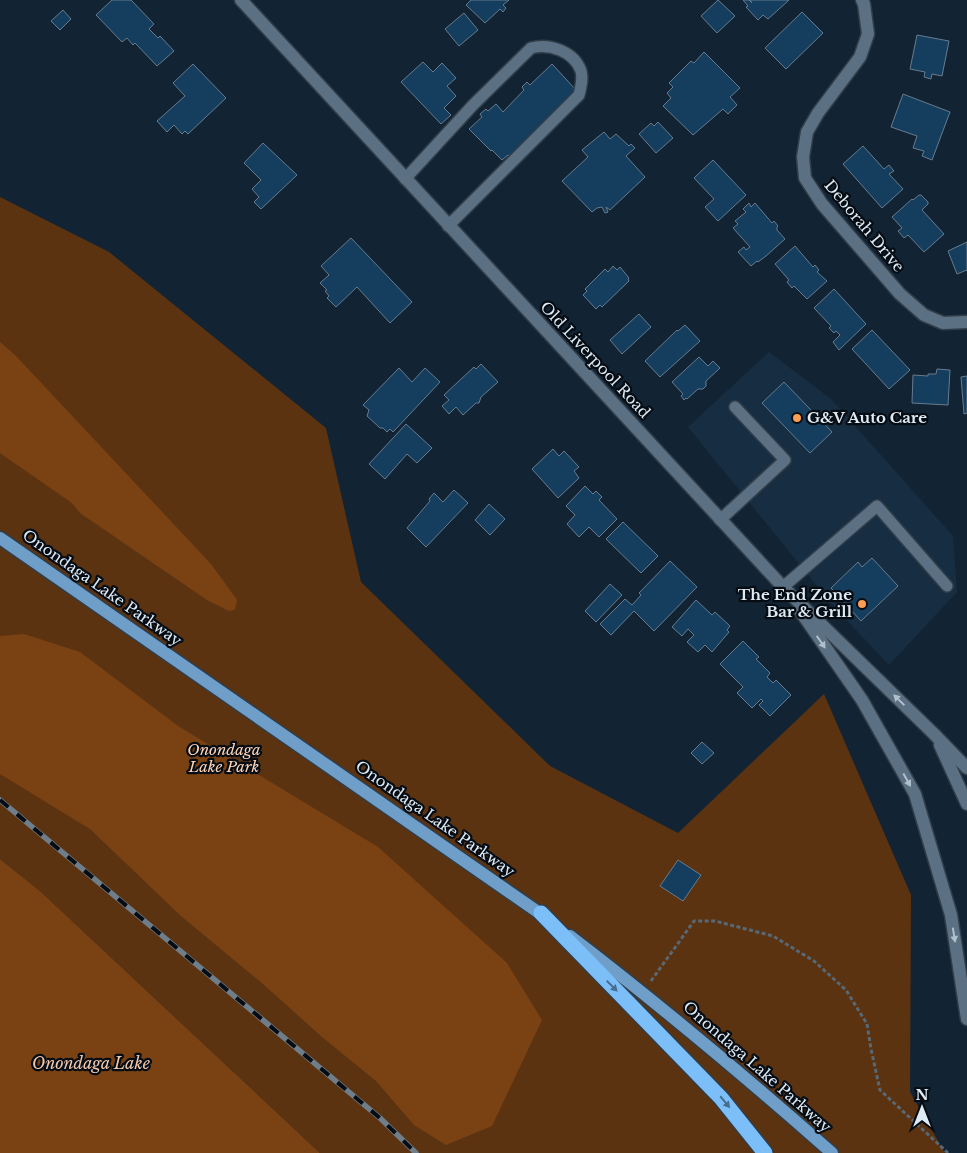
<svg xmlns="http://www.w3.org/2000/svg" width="967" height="1153" viewBox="0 0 967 1153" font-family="'Libre Baskerville',serif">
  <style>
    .built { fill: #172e42 }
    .green { fill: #5c3311 }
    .water { fill: #7a4213 }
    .building { fill: #153e5e; stroke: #677b8e }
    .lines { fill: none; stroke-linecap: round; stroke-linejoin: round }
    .lane-casing { stroke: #313e4a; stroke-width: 14 }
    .street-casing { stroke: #313e4a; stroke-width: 15 }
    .secondary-casing { stroke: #313e4a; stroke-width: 15 }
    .primary-casing { stroke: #313e4a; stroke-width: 15 }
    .highway-casing { stroke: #313e4a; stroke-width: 18 }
    .path { stroke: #586875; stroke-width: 3; stroke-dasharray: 4 2.5; stroke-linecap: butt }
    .lane { stroke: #5c7083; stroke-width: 11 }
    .street { stroke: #5c7083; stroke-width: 12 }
    .secondary { stroke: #5c7083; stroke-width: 12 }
    .primary { stroke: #6f9fc9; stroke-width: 12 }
    .highway { stroke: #7cbef7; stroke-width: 15 }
    .rail-casing { stroke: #6e7e8a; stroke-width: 5.5 }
    .rail { stroke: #060c13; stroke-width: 4; stroke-dasharray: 11; stroke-linecap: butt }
    .oneway { fill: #b0bfcc }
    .oneway2 { fill: #476e90 }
    .poi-dot { fill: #fc9d53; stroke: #060c13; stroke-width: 2 }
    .labels { text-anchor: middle; stroke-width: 4.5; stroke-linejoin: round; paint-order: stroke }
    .street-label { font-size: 15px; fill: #deeaf4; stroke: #060c13 }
    .poi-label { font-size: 15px; font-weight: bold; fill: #deeaf4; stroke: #060c13; text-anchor: start }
    .park-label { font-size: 15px; font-style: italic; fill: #ffd5b9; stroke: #060c13 }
    .water-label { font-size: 16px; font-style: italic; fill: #f3caae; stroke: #060c13 }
  </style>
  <rect width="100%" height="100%" fill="#122433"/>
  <polygon class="built" points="769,352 831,399 953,536 957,592 889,665 835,608 688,427"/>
  <polygon class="green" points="0,197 109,252 326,428 361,582 550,766 678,833 824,694 911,895 910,1092 945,1153 320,1153 40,891 0,859"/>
  <g class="water">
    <polygon points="0,342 15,355 211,564 237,600 235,610 229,611 207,600 80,513 72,503 0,453"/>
    <polygon points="24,634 80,652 178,726 378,847 507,963 542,1020 492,1126 446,1145 414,1125 376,1081 322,1037 263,984 181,916 90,829 0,774 0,636"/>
    <polygon points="0,859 40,891 320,1153 0,1153"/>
  </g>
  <g class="building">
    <polygon points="112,0 131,0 154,24 149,29 158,38 160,36 174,51 157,66 135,43 133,45 127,38 122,42 96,15"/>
    <polygon points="471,0 509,0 503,5 506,8 503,12 500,9 485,23 466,5"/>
    <polygon points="718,0 735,16 717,33 701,16"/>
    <polygon points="743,0 749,0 752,3 750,0 789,0 768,19 763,15 758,20 746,7 748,6"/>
    <polygon points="63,10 71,19 60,30 51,21"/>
    <polygon points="802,12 823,33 786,69 765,48"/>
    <polygon points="464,13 478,30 459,46 445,29"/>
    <polygon points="917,35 949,41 942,76 932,74 931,79 924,77 925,72 910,69"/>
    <polygon points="704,52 740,88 730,97 737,105 728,114 723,109 693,135 663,106 671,98 667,93 673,87 669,83 691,61 694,63"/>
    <polygon points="423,62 433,72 442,63 456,78 447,86 456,96 444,108 451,115 441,124 401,82"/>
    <polygon points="193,64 226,98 188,134 185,131 182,134 174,125 167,132 157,121 185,96 173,83"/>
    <polygon points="552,64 577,91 541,131 538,128 510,157 508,155 502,160 492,150 491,151 469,129 482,117 480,114 486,109 488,111 496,104 503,112 524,90 522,87 527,82 530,85"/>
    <polygon points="903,94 950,112 932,160 922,156 924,151 913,148 917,136 891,127"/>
    <polygon points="658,122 673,138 656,153 639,134 651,123 654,126"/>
    <polygon points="604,132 610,139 616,134 629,146 631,144 635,148 626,156 645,177 610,210 606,207 608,212 605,213 602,207 597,208 592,212 562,181 588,157 582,150"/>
    <polygon points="263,143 297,175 261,209 254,202 259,197 252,189 261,180 244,163"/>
    <polygon points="863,146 884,169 889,165 894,171 889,174 903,189 882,208 843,164"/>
    <polygon points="713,160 746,195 718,221 705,207 714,199 694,178"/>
    <polygon points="919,195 921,195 928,202 928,204 922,210 944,234 924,252 908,235 904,238 898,231 902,228 892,217 912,199 913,200"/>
    <polygon points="749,203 751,207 755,203 772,223 774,221 778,226 777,227 777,230 785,239 766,256 758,262 757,261 751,266 738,252 744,247 746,250 750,247 733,228 738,224 735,221 746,212 743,209"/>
    <polygon points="351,238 412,302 390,323 357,287 336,307 327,298 329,296 325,291 327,290 320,283 329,275 321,266"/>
    <polygon points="967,242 967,270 957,274 948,251"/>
    <polygon points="795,246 813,267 815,265 819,270 817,272 827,281 807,299 794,286 792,288 787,282 789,280 775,264"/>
    <polygon points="613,266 617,270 620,267 629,278 628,279 629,281 602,307 600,305 596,309 583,295 587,291 585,289 605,269 608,272"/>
    <polygon points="834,289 866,324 839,350 833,342 840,335 836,331 834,333 829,328 831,326 814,308"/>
    <polygon points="639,314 651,327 622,354 610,340"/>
    <polygon points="685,325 700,341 660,377 645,361 677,330 678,331"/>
    <polygon points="872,330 910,370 889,389 852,349"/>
    <polygon points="699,357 708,366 713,361 720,368 706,381 706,386 703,389 698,389 687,399 686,398 684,400 681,396 683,394 672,382"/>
    <polygon points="481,364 498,382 481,397 479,403 476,403 463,415 456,407 449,414 442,406 449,400 444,395 474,367 476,369"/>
    <polygon points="399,368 412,382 425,368 440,382 393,432 390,429 387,432 383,428 380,428 367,416 369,410 363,405"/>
    <polygon points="937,369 950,370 948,405 912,403 913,375 928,376 928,374 936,374"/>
    <polygon points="967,376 967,413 964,414 961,377"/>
    <polygon points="784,382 832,432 810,453 762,403"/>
    <polygon points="406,424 432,448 417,463 407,454 385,479 369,464"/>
    <polygon points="553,449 559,456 564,451 579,467 574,471 579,478 558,498 532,469"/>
    <polygon points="585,486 593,494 596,491 602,497 599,500 617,519 599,537 589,527 579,537 567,524 575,515 566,506"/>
    <polygon points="454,490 468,503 426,547 407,528 430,501 429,499 434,493 443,502"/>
    <polygon points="489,504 505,519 490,535 475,520"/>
    <polygon points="623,522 658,556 641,573 606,539"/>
    <polygon points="872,558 898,586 861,621 831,588 858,562 862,567"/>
    <polygon points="670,561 697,587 654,631 634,611 611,635 600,624 625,599 632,605 641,595 639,593"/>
    <polygon points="610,584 622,595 596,622 585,611"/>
    <polygon points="696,600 712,615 715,612 730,626 727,630 729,632 712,652 705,645 698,652 687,642 694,635 688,629 682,636 672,627"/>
    <polygon points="743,641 759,657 756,659 770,673 767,677 773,683 776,680 791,695 770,716 759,705 763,701 761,699 752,708 737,693 743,687 720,664"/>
    <polygon points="702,742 714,753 702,764 691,753"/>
    <polygon points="678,860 701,875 683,901 660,886"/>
  </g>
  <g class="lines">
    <defs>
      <g id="lane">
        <path d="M405 179 473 105 531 48C549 43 574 51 581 71 583 79 581 87 579 95L448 226"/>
        <polyline points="720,520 785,460 735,407"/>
        <polyline points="783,587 877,506 947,586"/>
      </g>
      <polyline id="street" points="862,0 864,4 868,34 860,57 818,113 807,132 803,157 805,178 822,204 900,294 924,315 943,323 967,322"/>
      <g id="secondary">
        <polyline points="241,0 783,587 934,734 967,768"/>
        <polyline points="801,612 862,700 915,794 951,915 967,1019"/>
        <polyline points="940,745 967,804"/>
      </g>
      <g id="primary">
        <polyline points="0,538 548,919"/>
        <path d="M570 936C660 1005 747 1078 832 1153"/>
      </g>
      <polyline id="highway" points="541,913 721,1098 765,1153"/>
    </defs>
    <use href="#lane" class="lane-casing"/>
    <use href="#street" class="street-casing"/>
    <use href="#secondary" class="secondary-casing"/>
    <use href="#primary" class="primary-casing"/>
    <use href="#highway" class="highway-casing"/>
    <polyline class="path" points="651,981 694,921 715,921 773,936 814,961 846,990 867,1024 871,1049 880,1090 948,1153"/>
    <use href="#lane" class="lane"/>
    <use href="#street" class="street"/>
    <use href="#secondary" class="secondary"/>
    <use href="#primary" class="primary"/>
    <use href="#highway" class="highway"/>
    <defs>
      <polyline id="rail" points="0,800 380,1118 416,1153"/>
    </defs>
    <use href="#rail" class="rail-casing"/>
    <use href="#rail" class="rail"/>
  </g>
  <defs><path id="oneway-solid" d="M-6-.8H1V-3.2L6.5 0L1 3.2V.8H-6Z" transform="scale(1.25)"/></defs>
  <g class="oneway">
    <use href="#oneway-solid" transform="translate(821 642) rotate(55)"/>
    <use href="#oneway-solid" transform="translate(899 700) rotate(-136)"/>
    <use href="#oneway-solid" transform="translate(907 780) rotate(61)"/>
    <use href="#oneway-solid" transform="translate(954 935) rotate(81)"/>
  </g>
  <g class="oneway2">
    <use href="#oneway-solid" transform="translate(612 986) rotate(45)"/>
    <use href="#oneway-solid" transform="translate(725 1102) rotate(50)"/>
  </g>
  <g class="poi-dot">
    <circle cx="797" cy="418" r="5"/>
    <circle cx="862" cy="604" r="5"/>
  </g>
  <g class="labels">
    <g class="street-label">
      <text transform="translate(864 226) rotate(50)" y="5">Deborah Drive</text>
      <text transform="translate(595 360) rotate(47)" y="5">Old Liverpool Road</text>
      <text transform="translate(102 588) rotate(35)" y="5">Onondaga Lake Parkway</text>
      <text transform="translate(435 819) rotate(35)" y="5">Onondaga Lake Parkway</text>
      <text transform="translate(757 1067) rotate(41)" y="5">Onondaga Lake Parkway</text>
    </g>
    <g class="poi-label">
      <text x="807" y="423">G&amp;V Auto Care</text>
      <text x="852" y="600" text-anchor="end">The End Zone<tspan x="852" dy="17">Bar &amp; Grill</tspan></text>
    </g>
    <g class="park-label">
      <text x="224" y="755">Onondaga<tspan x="224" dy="17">Lake Park</tspan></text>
    </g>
    <g class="water-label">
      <text x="91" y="1069">Onondaga Lake</text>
    </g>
  </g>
  <g transform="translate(922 1108)" stroke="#060c13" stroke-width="4" paint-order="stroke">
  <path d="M0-4L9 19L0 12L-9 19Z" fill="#deeaf4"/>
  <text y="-8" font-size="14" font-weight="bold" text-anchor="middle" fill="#deeaf4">N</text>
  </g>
</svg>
